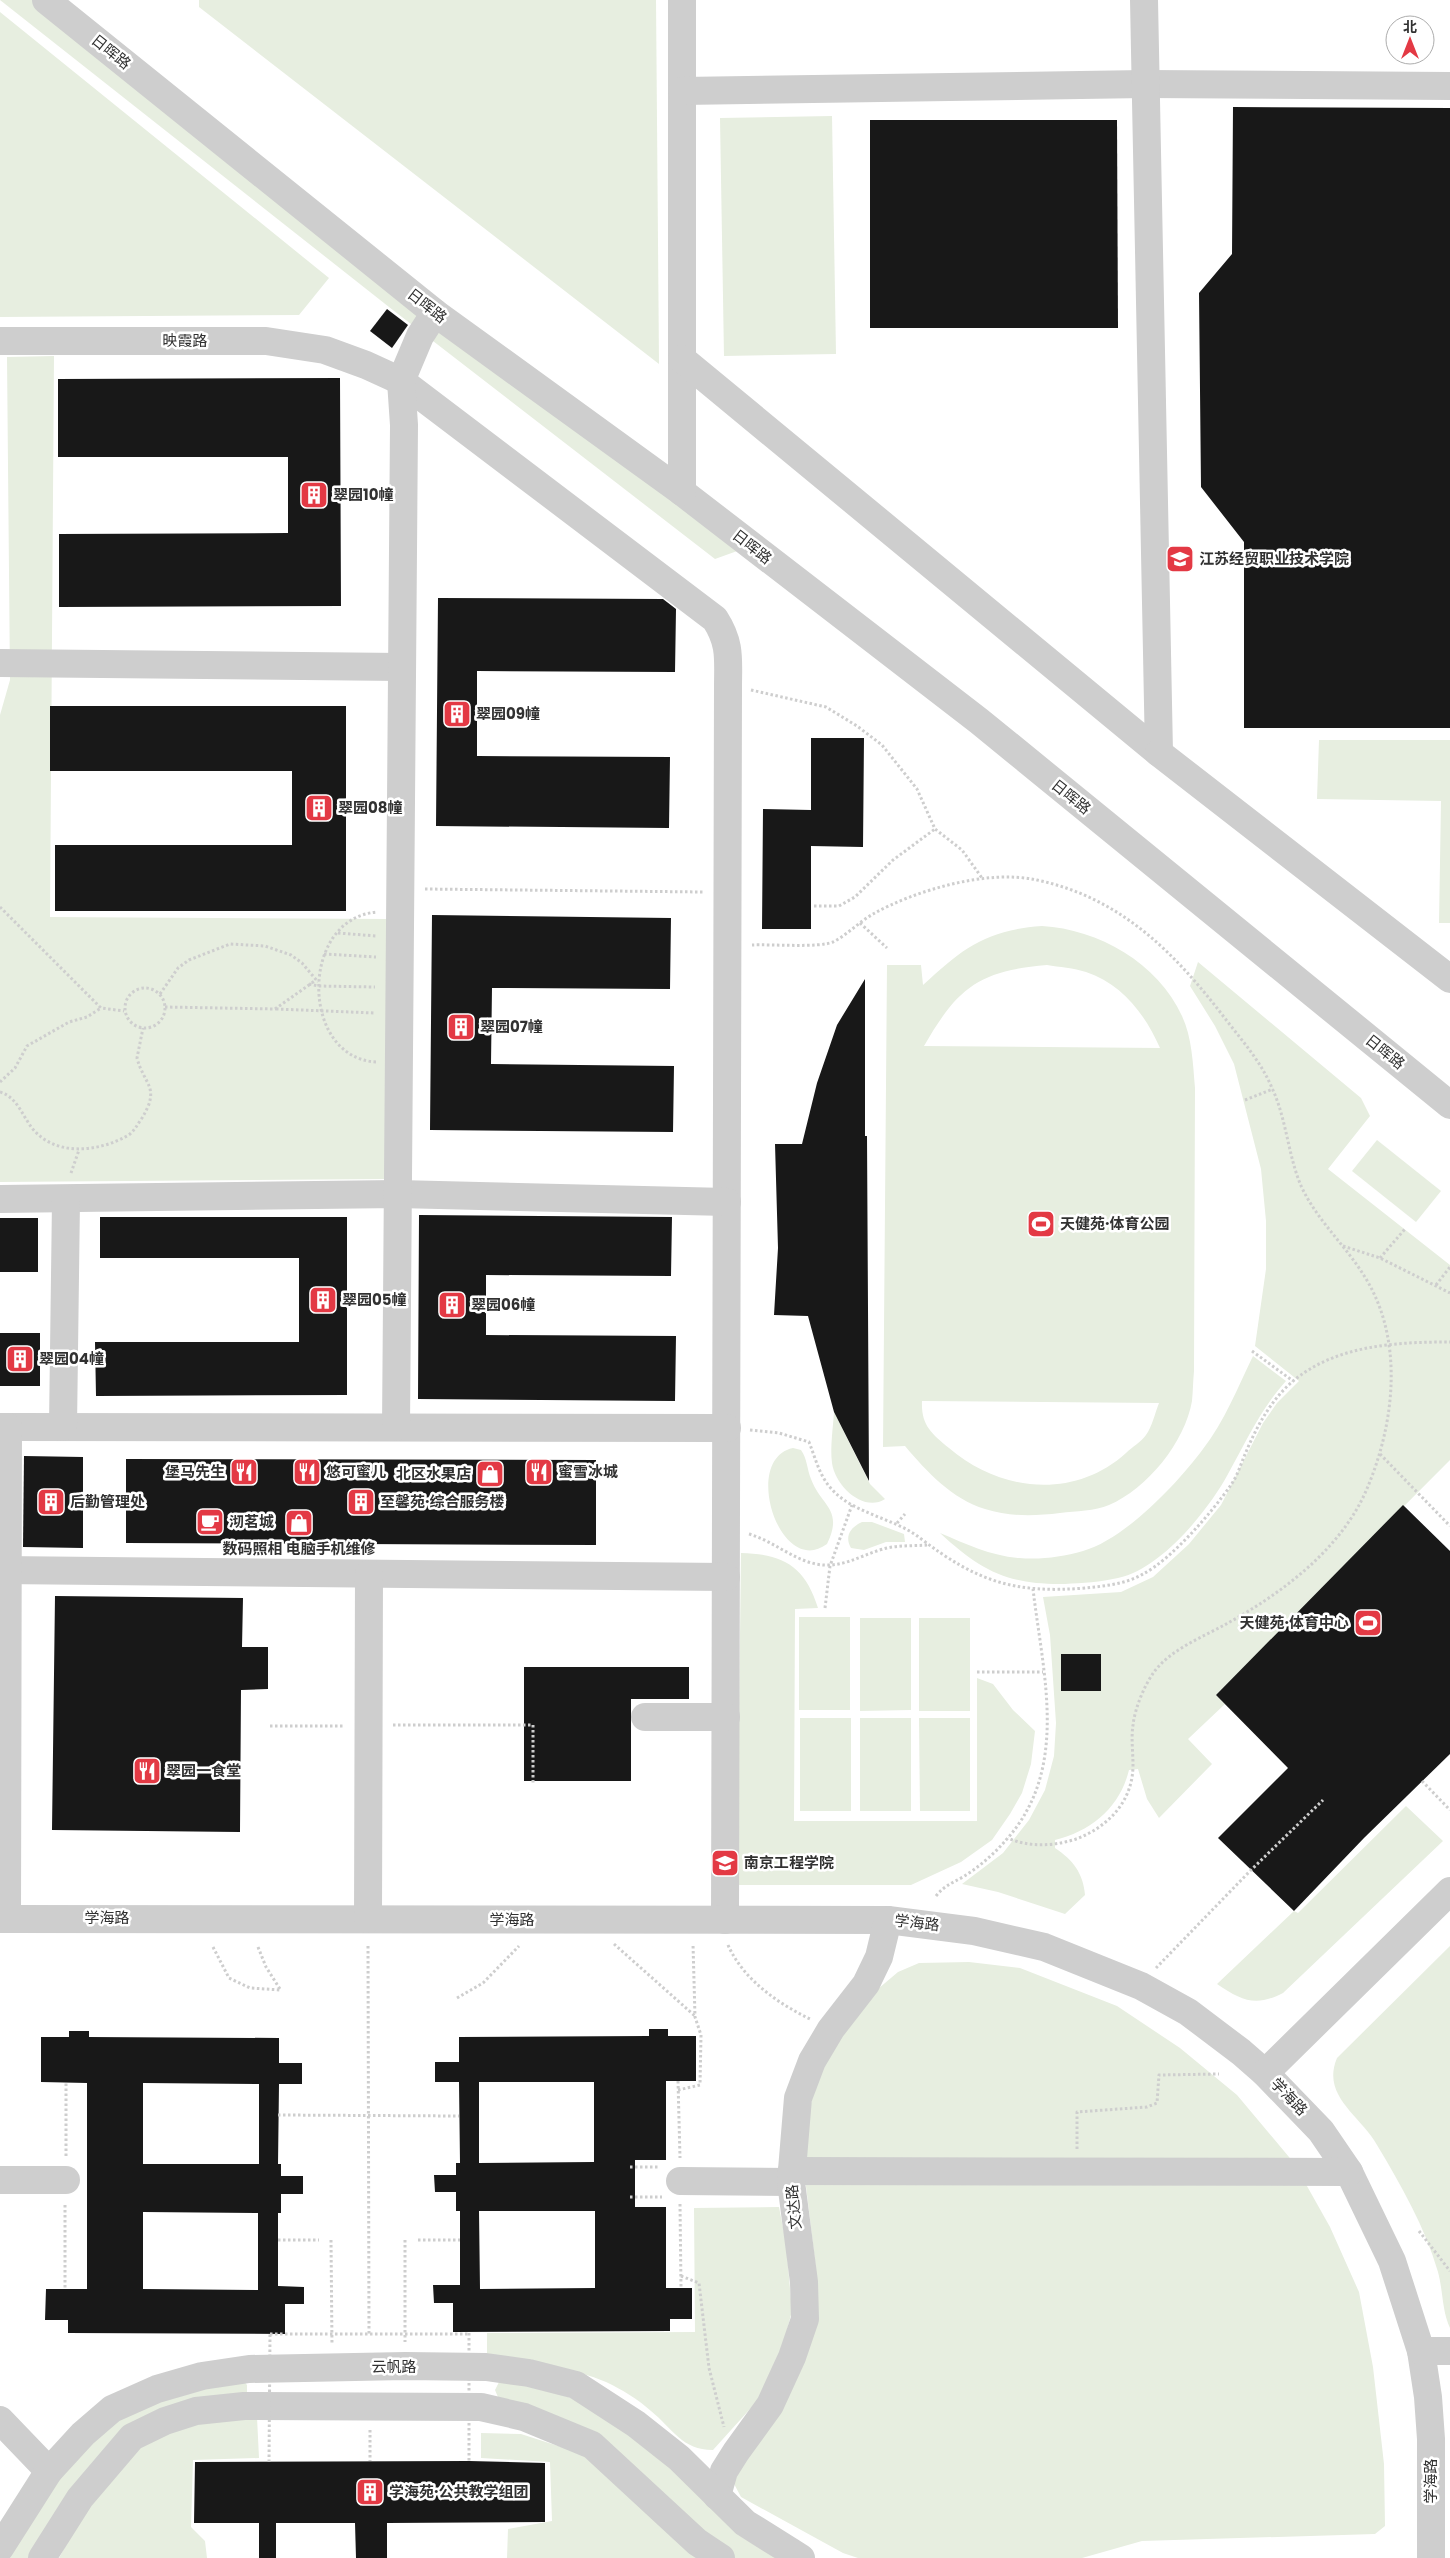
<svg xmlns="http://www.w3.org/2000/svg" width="1450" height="2558" viewBox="0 0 1450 2558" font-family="Poppins,'Noto Sans SC',sans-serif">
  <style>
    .green { fill: #e7eee0; fill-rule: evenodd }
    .building { fill: #181818; fill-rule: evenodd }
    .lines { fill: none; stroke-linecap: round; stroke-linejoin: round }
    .path { stroke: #cecece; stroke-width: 3; stroke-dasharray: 2.5 2.5; stroke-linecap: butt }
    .minor { stroke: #cecece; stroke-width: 28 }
    .path-bridge { stroke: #cecece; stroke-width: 3; stroke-dasharray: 2.5 2.5; stroke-linecap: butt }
    .labels { text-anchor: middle; stroke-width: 5; stroke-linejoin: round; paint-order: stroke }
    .street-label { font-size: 15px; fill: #313131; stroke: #fff }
    .poi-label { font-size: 15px; font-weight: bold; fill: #313131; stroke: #fff; text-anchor: start }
  </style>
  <rect width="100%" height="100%" fill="#fff"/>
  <g class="green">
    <polygon points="0,0 46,0 751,546 715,559 389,307"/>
    <polygon points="199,0 656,0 659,364 199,7"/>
    <polygon points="0,12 329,278 299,315 0,317"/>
    <polygon points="832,116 836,354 724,356 720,118"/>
    <polygon points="54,356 50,917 388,919 386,1179 0,1182 0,715 10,680 7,357"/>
    <polygon points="1319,740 1450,740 1450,923 1439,923 1441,801 1317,799"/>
    <path d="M1042 926C1098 929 1158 963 1182 1016 1192 1037 1193 1064 1195 1088L1194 1371C1193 1381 1193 1391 1192 1401 1185 1442 1147 1489 1109 1505 1095 1511 1076 1511 1060 1513 1035 1516 1010 1517 985 1509 952 1499 927 1472 905 1446L883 1447 887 965H921L923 985C963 948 986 930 1042 926ZM1047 965C1059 967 1074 968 1086 972 1122 984 1145 1014 1160 1048L924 1046C958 987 979 971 1047 965ZM922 1401 1158 1403H1159C1155 1413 1152 1427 1146 1435 1141 1442 1132 1447 1126 1453 1074 1500 1000 1492 949 1448 931 1433 921 1425 922 1401Z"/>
    <path d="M1198 962 1361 1098 1370 1116 1328 1169 1450 1265V1460L1216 1695 1225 1704 1188 1739 1212 1764 1159 1818 1147 1799 1138 1769 1129 1770C1120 1807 1092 1831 1055 1840V1848C1073 1860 1083 1873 1085 1895L1065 1914 998 1892 962 1884 1003 1853 1029 1820 1045 1790 1054 1756 1056 1723 1050 1635 1043 1597 1121 1592 1153 1577 1189 1544 1221 1505 1263 1423 1277 1403 1299 1381 1255 1346 1266 1269V1221L1261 1169 1234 1064 1215 1026 1190 986Z"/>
    <polygon points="1377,1140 1441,1191 1416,1222 1352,1171"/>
    <path d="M1253 1356 1286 1381C1260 1410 1247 1440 1228 1474 1208 1511 1161 1569 1118 1578 1101 1582 1082 1583 1065 1584 1008 1585 981 1571 940 1533 966 1544 991 1556 1019 1558 1040 1560 1062 1557 1083 1551 1125 1539 1177 1484 1203 1449 1224 1422 1238 1387 1253 1356Z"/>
    <path d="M834 1412 870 1484 885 1499C864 1513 835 1486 832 1463 830 1447 833 1428 834 1412Z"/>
    <path d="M793 1448 801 1450C807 1458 807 1469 811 1479 821 1506 844 1509 827 1544 780 1579 741 1459 793 1448Z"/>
    <path d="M862 1522H872L904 1534 905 1542H886L864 1550 851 1548C844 1536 851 1527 862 1522Z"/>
    <path d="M741 1553C783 1554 805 1566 818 1608L795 1609 794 1821H977V1678L993 1684 1013 1710 1035 1731 1031 1764 1022 1793 1010 1814 992 1840 961 1862 911 1885H737Z"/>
    <rect x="799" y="1617" width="51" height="93"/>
    <polygon points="860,1618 911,1618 911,1710 860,1711"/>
    <rect x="919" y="1618" width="51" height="93"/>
    <rect x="800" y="1718" width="51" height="93"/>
    <rect x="860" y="1718" width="51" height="93"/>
    <polygon points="919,1718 970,1718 970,1811 920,1811"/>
    <path d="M1406 1806 1443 1841 1283 1993C1256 2007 1242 2001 1217 1984L1294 1911 1298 1913Z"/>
    <path d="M1450 1946V2328C1442 2311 1443 2290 1438 2272 1425 2227 1401 2185 1377 2145 1360 2115 1321 2096 1337 2058Z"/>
    <polygon points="969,1962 1020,1968 1117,2006 1180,2048 1237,2095 1294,2163 1330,2227 1359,2292 1373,2367 1384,2464 1385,2526 1375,2534 1142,2541 1082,2558 858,2558 843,2553 741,2497 732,2480 816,2269 805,2178 805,2129 818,2074 842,2030 872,1994 898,1972 919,1963"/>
    <path d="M779 2207 786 2243 792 2311 782 2349 759 2399 713 2450C682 2450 673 2429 651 2411 639 2400 621 2389 606 2382 567 2365 528 2364 487 2360V2333L695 2332 694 2208Z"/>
    <polygon points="241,2378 247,2385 247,2398 175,2411 32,2558 6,2558 63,2469 133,2405"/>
    <polygon points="510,2378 583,2402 624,2426 790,2558 735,2558 708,2540 606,2445 500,2402 495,2390 500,2380"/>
    <polygon points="257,2417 259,2458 193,2460 191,2527 205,2541 207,2558 59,2558 84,2512 145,2440 180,2426"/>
    <polygon points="481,2433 521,2434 580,2453 706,2558 507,2558 508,2529 552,2521 550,2462 481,2458"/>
  </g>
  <g class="building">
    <polygon points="1233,107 1450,108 1450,728 1244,728 1244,542 1201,487 1199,293 1232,254"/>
    <polygon points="870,120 1117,120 1118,328 870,328"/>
    <polygon points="387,309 408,325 392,348 370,331"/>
    <polygon points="340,378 341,606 59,607 59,534 288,533 288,457 58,457 58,379"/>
    <polygon points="438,598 663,599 676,609 675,672 477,671 477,756 670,757 669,828 436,826"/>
    <polygon points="50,706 346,706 346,911 55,911 55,845 292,845 292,771 50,771"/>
    <polygon points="811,738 864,738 863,847 811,846 811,929 762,929 763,809 811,810"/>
    <polygon points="432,915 671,918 670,989 492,988 491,1064 674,1066 673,1132 430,1130"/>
    <polygon points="865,979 865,1136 867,1136 869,1481 834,1412 808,1316 774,1315 778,1248 775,1144 802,1144 817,1083 837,1025"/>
    <polygon points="419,1215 672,1217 671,1276 486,1275 486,1335 676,1336 675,1401 418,1399"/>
    <polygon points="100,1217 347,1217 347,1395 96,1396 95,1342 299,1342 299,1258 100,1258"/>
    <rect x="0" y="1218" width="38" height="54"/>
    <rect x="0" y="1333" width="40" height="53"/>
    <polygon points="24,1456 83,1457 83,1548 23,1547"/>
    <polygon points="126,1459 596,1460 596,1545 126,1543"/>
    <polygon points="1403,1505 1450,1551 1450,1754 1364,1838 1294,1911 1218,1838 1288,1768 1216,1695"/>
    <polygon points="55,1596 243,1598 242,1647 268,1647 268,1689 241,1690 240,1832 52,1830"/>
    <rect x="1061" y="1654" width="40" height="37"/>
    <polygon points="524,1667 689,1667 689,1699 631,1699 631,1781 524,1781"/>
    <path d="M649 2029H668V2036H696V2081H666V2160H635V2207H666V2288H692V2319H670V2331L453 2332V2303H434L433 2285H460V2211H456V2192H435L434 2175H456V2163H460L459 2082H435V2062H459V2037L649 2036ZM479 2082H594V2162L479 2163ZM479 2211H595V2288L480 2289Z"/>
    <path d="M69 2031H89V2037L279 2038V2063H302V2084H279L278 2164H281V2176H303V2194H281V2213H278V2286L304 2287V2304H285V2334L68 2333V2320H45L46 2289H87V2083L41 2082V2037H69ZM143 2083 259 2084V2164H143ZM143 2212 258 2213V2290L143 2289Z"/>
    <polygon points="469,2461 545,2463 545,2522 387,2523 387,2558 356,2558 355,2523 276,2523 276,2558 259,2558 259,2523 194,2523 195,2462"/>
  </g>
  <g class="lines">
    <g class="path">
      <polyline points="751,690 826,707 857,726 882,745 917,789 935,829 962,850 982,878"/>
      <polyline points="425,889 704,892"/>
      <polyline points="814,906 839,906 855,897 893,860 935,829"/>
      <polyline points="0,907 101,1008 124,1011"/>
      <polyline points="860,923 887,948"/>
      <polyline points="338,933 376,936"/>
      <path d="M752 945C770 944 819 948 833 942 847 935 859 922 873 914 916 890 988 869 1037 880 1122 898 1176 954 1227 1021 1244 1043 1261 1062 1272 1088 1287 1120 1288 1157 1302 1188 1318 1221 1344 1244 1363 1274 1405 1338 1395 1424 1366 1491 1340 1550 1282 1593 1228 1623 1203 1637 1171 1649 1154 1672 1144 1686 1135 1708 1133 1725 1131 1738 1133 1752 1133 1765 1133 1800 1110 1825 1079 1838 1057 1846 1029 1848 1008 1838"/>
      <polyline points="324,954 376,957"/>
      <polyline points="309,984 318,986 375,987"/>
      <circle cx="145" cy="1008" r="20"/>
      <polyline points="160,994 178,968 189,960 230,944 265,946 291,955 302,963 318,982"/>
      <polyline points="165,1007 275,1009 316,980"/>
      <polyline points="276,1009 375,1013"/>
      <path d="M376 1062C300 1058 299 918 377 912"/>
      <polyline points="0,1082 15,1068 27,1046 69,1022 87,1017 101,1008"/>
      <path d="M0 1092C17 1097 22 1115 32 1128 55 1157 98 1152 127 1136 134 1132 137 1125 142 1118 161 1087 144 1085 137 1058L143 1028"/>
      <polyline points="1245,1100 1273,1089"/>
      <polyline points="71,1173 79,1150"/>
      <polyline points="1343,1246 1380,1258 1450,1293"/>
      <polyline points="1380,1258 1405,1229"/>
      <polyline points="1436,1285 1450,1267"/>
      <polyline points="1252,1351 1293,1381"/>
      <path d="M750 1430 779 1433 809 1442C815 1457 819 1474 829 1486 851 1514 893 1517 920 1538 976 1581 1014 1594 1085 1588 1105 1586 1126 1584 1143 1574 1172 1559 1212 1512 1231 1485 1238 1475 1241 1463 1246 1452 1257 1426 1271 1400 1292 1382 1335 1345 1396 1342 1450 1342"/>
      <polyline points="1380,1454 1450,1526"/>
      <polyline points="897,1523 905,1514"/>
      <path d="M749 1534C773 1541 792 1559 816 1564 841 1569 859 1556 883 1549 897 1545 914 1546 929 1545"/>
      <polyline points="825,1608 830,1566 852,1505"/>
      <polyline points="977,1672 1043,1672"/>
      <polyline points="393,1725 533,1725 533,1784"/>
      <polyline points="270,1726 344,1726"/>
      <polyline points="1422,1781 1450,1810"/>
      <path d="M936 1896C944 1886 952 1883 963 1877 979 1867 994 1854 1006 1840 1070 1769 1043 1675 1033 1589"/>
      <polyline points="614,1944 695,2016"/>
      <path d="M728 1945C743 1979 777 2003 810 2019"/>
      <polyline points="368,1946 369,2334"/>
      <polyline points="213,1947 229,1978 250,1988 281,1990"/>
      <polyline points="258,1947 266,1967 280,1989"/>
      <polyline points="1156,1968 1251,1870 1323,1800"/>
      <polyline points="457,1998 483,1983 519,1946"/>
      <polyline points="678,2081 680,2158"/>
      <polyline points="678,2090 700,2085 701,2035 695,2017 693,1944"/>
      <polyline points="278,2115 459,2116"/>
      <polyline points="1077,2149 1077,2112 1147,2107 1157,2103 1159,2075 1219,2074"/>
      <polyline points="66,2156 66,2083"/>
      <polyline points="630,2167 660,2167"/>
      <polyline points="630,2197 662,2197"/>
      <polyline points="680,2204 681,2288"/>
      <polyline points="65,2205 65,2289"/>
      <polyline points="1419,2231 1450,2271"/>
      <polyline points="278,2240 319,2240"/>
      <polyline points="331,2240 332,2345"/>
      <polyline points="405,2240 405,2342"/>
      <polyline points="418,2240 460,2240"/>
      <polyline points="681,2276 699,2283 709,2368 724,2427"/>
      <polyline points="370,2430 370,2461"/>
    </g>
    <g class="minor">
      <polyline points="46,0 435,313 682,492 979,721 1450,1105"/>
      <polyline points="682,0 682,492"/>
      <polyline points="682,91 1145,84 1450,86"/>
      <path d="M0 341H266L325 350 366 365 401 381 715 619C731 644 728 659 728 687L725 1920"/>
      <polyline points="682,359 1159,753 1144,0"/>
      <polyline points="0,663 401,667"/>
      <polyline points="1159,753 1450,979"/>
      <polyline points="0,1199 398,1194 727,1202"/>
      <polyline points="0,1427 727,1428"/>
      <polyline points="63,1427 66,1200"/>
      <polyline points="396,1427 404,425 401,381 420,336 435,313"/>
      <polyline points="0,1570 726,1577"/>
      <polyline points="645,1717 726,1717"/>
      <polyline points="7,1918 8,1427"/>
      <polyline points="0,1919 888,1920 974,1931 1044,1947 1141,1986 1188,2012 1241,2052 1265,2073 1321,2131 1349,2172 1392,2261 1421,2351 1428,2397 1431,2439 1431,2558"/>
      <polyline points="368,1919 369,1574"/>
      <polyline points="1265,2073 1450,1891"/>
      <polyline points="792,2171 1349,2172"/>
      <polyline points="0,2180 66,2180"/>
      <polyline points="680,2181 791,2182"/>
      <polyline points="1421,2351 1450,2351"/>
      <polyline points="0,2420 49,2471"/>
      <polyline points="717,2496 724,2471 736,2452 770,2405 792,2357 805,2319 804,2282 791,2182 798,2098 812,2061 831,2029 866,1984 879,1957 888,1920"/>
      <polyline points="0,2548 49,2471 83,2434 112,2409 157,2389 202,2376 249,2369 405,2366 486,2367 529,2373 576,2385 636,2424 679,2458 745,2523 801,2558"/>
      <polyline points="42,2558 80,2498 132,2437 165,2421 196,2411 244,2406 481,2407 524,2417 592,2445 697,2542 721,2558"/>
    </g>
    <g class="path-bridge">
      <polyline points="469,2333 469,2461"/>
      <polyline points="270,2334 469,2334"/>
      <polyline points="269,2462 270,2334"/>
    </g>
  </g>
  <defs>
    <symbol id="building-square" viewBox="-11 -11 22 22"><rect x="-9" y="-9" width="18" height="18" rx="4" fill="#e33944" stroke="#fff"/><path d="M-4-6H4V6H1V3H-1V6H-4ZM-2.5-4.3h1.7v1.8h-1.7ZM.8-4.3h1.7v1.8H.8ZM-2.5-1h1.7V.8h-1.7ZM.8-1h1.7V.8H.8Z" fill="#fff"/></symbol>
    <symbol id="university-square" viewBox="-11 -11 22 22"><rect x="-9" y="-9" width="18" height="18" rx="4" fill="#e33944" stroke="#fff"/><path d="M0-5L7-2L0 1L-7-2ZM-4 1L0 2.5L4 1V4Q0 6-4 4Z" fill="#fff"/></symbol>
    <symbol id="stadium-square" viewBox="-11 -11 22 22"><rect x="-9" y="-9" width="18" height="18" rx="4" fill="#e33944" stroke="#fff"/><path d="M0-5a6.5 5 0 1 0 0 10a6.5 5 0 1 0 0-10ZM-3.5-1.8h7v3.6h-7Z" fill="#fff"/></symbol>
    <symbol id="restaurant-square" viewBox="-11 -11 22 22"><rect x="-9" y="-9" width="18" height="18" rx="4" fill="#e33944" stroke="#fff"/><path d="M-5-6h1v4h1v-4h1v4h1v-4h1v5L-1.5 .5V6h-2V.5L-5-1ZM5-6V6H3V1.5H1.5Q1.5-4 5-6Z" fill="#fff"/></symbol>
    <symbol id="shop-square" viewBox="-11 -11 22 22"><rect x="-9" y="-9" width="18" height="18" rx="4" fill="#e33944" stroke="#fff"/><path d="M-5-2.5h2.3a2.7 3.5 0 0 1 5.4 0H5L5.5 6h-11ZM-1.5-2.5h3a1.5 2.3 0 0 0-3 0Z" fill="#fff"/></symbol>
    <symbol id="cafe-square" viewBox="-11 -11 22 22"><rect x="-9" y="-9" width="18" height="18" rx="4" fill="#e33944" stroke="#fff"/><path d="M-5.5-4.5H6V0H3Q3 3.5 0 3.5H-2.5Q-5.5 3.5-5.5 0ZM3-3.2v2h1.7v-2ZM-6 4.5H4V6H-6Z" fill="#fff"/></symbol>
  </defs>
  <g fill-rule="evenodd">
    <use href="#building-square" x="298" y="479" width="32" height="32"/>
    <use href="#university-square" x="1164" y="543" width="32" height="32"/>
    <use href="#building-square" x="441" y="698" width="32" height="32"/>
    <use href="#building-square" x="303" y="792" width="32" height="32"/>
    <use href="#building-square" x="445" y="1011" width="32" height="32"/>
    <use href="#stadium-square" x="1025" y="1208" width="32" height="32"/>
    <use href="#building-square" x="307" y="1284" width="32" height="32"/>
    <use href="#building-square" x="436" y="1289" width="32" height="32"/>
    <use href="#building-square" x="4" y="1343" width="32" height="32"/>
    <use href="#restaurant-square" x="228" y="1456" width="32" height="32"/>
    <use href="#restaurant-square" x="291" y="1456" width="32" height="32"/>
    <use href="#restaurant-square" x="523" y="1456" width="32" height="32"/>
    <use href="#shop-square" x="474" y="1458" width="32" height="32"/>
    <use href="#building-square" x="35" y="1486" width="32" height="32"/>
    <use href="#building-square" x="345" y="1486" width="32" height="32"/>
    <use href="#cafe-square" x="194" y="1506" width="32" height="32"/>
    <use href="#shop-square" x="283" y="1507" width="32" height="32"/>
    <use href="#stadium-square" x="1352" y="1607" width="32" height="32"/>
    <use href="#restaurant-square" x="131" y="1755" width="32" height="32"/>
    <use href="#university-square" x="709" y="1847" width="32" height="32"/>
    <use href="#building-square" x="354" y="2476" width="32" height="32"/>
  </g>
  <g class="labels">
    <g class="street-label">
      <text transform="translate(111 52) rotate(39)" y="5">日晖路</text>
      <text transform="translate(427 306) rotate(38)" y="5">日晖路</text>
      <text x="185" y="346">映霞路</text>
      <text transform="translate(752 547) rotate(38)" y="5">日晖路</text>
      <text transform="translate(1071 797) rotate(39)" y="5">日晖路</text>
      <text transform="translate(1385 1052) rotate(39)" y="5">日晖路</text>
      <text x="107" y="1923">学海路</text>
      <text x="512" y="1925">学海路</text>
      <text transform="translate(917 1923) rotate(6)" y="5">学海路</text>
      <text transform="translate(1289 2097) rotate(46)" y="5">学海路</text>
      <text transform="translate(794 2207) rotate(-95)" y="5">文达路</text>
      <text x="394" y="2372">云帆路</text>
      <text transform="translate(1431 2481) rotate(-90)" y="5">学海路</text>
    </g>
    <g class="poi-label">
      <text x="333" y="500">翠园10幢</text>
      <text x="1199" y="564">江苏经贸职业技术学院</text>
      <text x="476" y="719">翠园09幢</text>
      <text x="338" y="813">翠园08幢</text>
      <text x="480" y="1032">翠园07幢</text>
      <text x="1060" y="1229">天健苑·体育公园</text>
      <text x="342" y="1305">翠园05幢</text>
      <text x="471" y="1310">翠园06幢</text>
      <text x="39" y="1364">翠园04幢</text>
      <text x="225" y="1477" text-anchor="end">堡马先生</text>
      <text x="326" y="1477">悠可蜜儿</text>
      <text x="558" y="1477">蜜雪冰城</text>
      <text x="471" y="1479" text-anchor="end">北区水果店</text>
      <text x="70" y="1507">后勤管理处</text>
      <text x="380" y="1507">至馨苑·综合服务楼</text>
      <text x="229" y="1527">沏茗城</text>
      <text x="299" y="1554" text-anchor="middle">数码照相 电脑手机维修</text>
      <text x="1349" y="1628" text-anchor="end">天健苑·体育中心</text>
      <text x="166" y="1776">翠园一食堂</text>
      <text x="744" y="1868">南京工程学院</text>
      <text x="389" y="2497">学海苑·公共教学组团</text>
    </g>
  </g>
  <g transform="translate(1410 40)"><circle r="24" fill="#ffffff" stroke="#adadad"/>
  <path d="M0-4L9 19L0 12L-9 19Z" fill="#e33944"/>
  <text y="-8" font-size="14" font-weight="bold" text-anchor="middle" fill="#313131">北</text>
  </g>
</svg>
